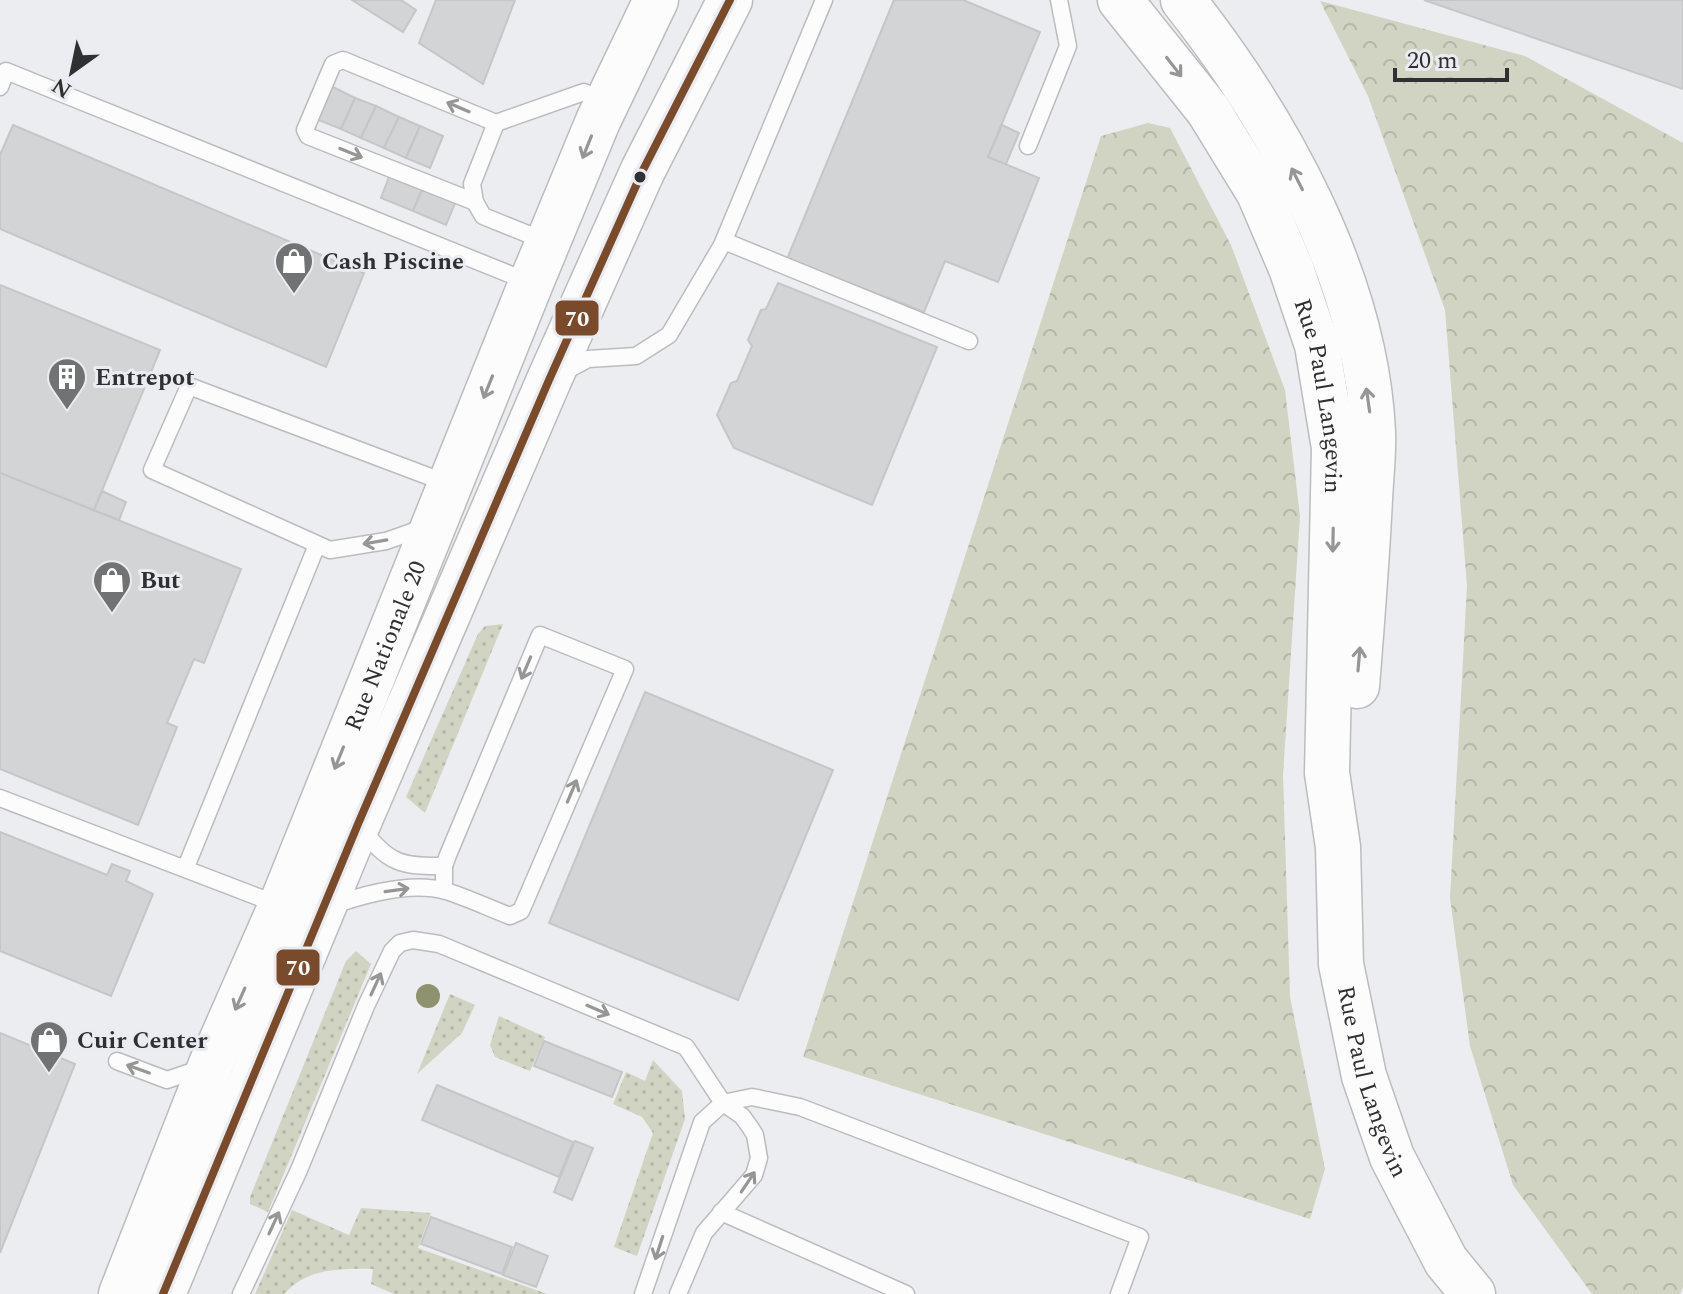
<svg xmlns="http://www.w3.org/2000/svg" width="1683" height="1294" viewBox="0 0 1683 1294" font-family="Spectral,serif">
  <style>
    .grass { fill: url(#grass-dots) }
    .forest { fill: url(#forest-crowns) }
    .building { fill: #d3d4d6; stroke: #c5c6c8; stroke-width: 2 }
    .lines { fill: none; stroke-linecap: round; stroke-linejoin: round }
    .service-casing { stroke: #bbbcbe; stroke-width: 19 }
    .secondary-casing { stroke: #bbbcbe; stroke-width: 47 }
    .primary-casing { stroke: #bbbcbe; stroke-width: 47 }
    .service { stroke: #fcfcfd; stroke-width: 16 }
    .secondary { stroke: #fcfcfd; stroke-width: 44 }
    .primary { stroke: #fcfcfd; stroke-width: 44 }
    .bus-1-casing { stroke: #eaecf1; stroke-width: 14 }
    .bus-1 { stroke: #7a4b2a; stroke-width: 8 }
    .tree { fill: #90926f }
    .oneway { stroke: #969697 }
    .bus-dot { fill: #2f3031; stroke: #eaecf1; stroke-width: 3 }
    .labels { text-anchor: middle; stroke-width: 6; stroke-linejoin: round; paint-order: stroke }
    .poi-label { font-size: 24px; font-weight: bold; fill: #2f3031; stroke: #eaecf1; text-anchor: start }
    .street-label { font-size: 24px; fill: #2f3031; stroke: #eaecf1 }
    .line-badge { stroke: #eaecf1; stroke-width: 3 }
    .badge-label { font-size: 22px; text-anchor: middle; font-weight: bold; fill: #fff }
  </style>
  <defs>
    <pattern id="grass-dots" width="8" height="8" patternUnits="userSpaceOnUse" patternTransform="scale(2)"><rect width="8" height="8" fill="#d1d4c2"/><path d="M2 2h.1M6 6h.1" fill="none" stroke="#b4b6a7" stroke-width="1.8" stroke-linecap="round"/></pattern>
    <pattern id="forest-crowns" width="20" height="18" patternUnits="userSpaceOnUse" patternTransform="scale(2)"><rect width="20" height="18" fill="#d1d4c2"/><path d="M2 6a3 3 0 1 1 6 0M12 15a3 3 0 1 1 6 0" fill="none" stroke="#b4b6a7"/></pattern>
  </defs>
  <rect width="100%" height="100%" fill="#ebedf0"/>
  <g class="grass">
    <polygon points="503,624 425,813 406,797 478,634 485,626"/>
    <polygon points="356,951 371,964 268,1212 250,1204 250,1197 346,961"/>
    <polygon points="450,994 475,1005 462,1033 417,1074"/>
    <polygon points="499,1016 545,1037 530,1071 495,1057 490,1045"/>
    <polygon points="653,1060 682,1091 685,1119 637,1256 614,1247 653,1133 642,1117 613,1104 626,1072 645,1081"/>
    <path d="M361 1208 431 1213 418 1248 547 1294H394L371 1284 373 1269C341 1268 307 1268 284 1294H255L292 1210 349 1235Z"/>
  </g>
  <g class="forest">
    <polygon points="1320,1 1525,56 1683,143 1683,1287 1680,1294 1592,1294 1513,1185 1470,1046 1450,898 1467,586 1445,310 1368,96"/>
    <polygon points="1148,123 1170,128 1231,245 1285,390 1300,516 1283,775 1290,997 1325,1169 1310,1219 803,1057 1101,136"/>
  </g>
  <g class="building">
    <polygon points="352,0 401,0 416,10 403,32"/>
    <polygon points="436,0 515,0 483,84 419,43"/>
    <polygon points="894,0 963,0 1040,32 988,157 1039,178 998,282 945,261 924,312 787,259"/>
    <polygon points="1424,0 1683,0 1683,89"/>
    <polygon points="331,86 355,98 341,129 316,119"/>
    <polygon points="355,98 376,106 361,138 341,129"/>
    <polygon points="376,106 399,117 384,148 361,138"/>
    <polygon points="399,117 420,126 406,158 384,148"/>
    <polygon points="13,125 364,273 326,367 0,229 0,155"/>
    <polygon points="1002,125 1019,133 1006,164 988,157"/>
    <polygon points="420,126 443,136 430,168 406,158"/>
    <polygon points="390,174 423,187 413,211 381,198"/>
    <polygon points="423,187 456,201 446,225 413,211"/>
    <polygon points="778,283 937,347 872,505 734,448 717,415 731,383 737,381 752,346 748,340 761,310 766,309"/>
    <polygon points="0,285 160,350 94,510 0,473"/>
    <polygon points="0,473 241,569 204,663 194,659 167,723 177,727 138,825 0,769"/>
    <polygon points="102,491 126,502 119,520 94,510"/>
    <polygon points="645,692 833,770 738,1000 549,923"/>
    <polygon points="0,832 107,875 112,864 130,871 126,881 153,894 111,996 0,951"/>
    <polygon points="0,1033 75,1064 0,1253"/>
    <polygon points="544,1041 622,1072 612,1097 534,1066"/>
    <polygon points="437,1085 573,1142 559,1177 422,1120"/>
    <polygon points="575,1141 593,1148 572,1200 554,1192"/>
    <polygon points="431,1217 512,1247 502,1274 421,1244"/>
    <polygon points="516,1243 548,1256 536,1287 503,1275"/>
  </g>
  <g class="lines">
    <defs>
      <g id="service">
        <polyline points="0,87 6,71 529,282"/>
        <polyline points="1028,146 1068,46 1059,0"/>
        <polyline points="475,202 472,184 496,123"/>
        <polyline points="545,241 483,216 475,202 308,136 305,130 333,64 343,60 496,123 584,92 605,101"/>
        <polyline points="724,241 969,341"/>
        <polyline points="562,373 588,359 636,356 669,335 722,245 824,0"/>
        <polyline points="426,527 386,541 330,550 152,470 189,386 449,484"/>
        <polyline points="0,798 279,905"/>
        <path d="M361 828C388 863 401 867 444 866"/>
        <polyline points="186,867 317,545"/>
        <path d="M331 906C365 894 411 881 446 891 468 898 489 908 510 916L521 911 625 669 540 635 448 855 444 866V890"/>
        <polyline points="117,1061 167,1080 202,1068"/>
        <polyline points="721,1212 906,1294"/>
        <polyline points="241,1294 299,1170 366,1006 392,951 400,943 413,940 439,944 686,1047 723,1103 742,1116 750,1127 755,1135 759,1158 754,1175 704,1233 678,1294"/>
        <polyline points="643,1294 702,1122 723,1103 752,1097 800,1107 1140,1237 1119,1294"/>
      </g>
      <g id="secondary">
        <path id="s1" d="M1120 0 1208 110 1259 193 1291 268 1317 345 1334 448 1327 773 1338 847 1341 964 1364 1076 1392 1157 1446 1261 1473 1294"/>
        <path d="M1183 0C1277 119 1366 278 1373 432 1374 454 1371 477 1370 499 1367 561 1362 624 1357 686"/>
      </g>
      <g id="primary">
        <path id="s2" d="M121 1294 211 1064 281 905 531 283 598 121 656 0"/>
        <polyline points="163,1294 358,824 549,380 643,170 730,0"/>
      </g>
    </defs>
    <use href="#service" class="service-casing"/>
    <use href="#secondary" class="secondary-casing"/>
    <use href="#primary" class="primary-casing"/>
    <use href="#service" class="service"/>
    <use href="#secondary" class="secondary"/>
    <use href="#primary" class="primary"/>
    <defs>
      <polyline id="bus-1" points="163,1294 358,824 549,380 643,170 730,0"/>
    </defs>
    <use href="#bus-1" class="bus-1-casing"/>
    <use href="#bus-1" class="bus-1"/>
  </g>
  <circle class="tree" cx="428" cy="996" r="12"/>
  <defs><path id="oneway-shaft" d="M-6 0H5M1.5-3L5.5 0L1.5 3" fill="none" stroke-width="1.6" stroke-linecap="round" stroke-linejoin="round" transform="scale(2)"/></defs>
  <g class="oneway">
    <use href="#oneway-shaft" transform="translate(1174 67) rotate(52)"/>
    <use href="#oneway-shaft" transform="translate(458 107) rotate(-157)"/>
    <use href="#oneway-shaft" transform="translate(587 147) rotate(112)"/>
    <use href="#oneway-shaft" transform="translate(351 153) rotate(22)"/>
    <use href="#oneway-shaft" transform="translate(1297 179) rotate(-117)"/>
    <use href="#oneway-shaft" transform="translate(488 387) rotate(112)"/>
    <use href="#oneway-shaft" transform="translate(1368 400) rotate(-98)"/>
    <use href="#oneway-shaft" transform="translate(1333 540) rotate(91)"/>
    <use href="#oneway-shaft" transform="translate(375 542) rotate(170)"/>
    <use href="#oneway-shaft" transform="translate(1359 659) rotate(-85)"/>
    <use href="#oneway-shaft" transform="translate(526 668) rotate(113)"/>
    <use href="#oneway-shaft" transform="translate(339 758) rotate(112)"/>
    <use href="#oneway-shaft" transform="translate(572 791) rotate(-67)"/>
    <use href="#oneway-shaft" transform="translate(397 890) rotate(-8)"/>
    <use href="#oneway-shaft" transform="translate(376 984) rotate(-65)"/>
    <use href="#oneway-shaft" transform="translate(240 999) rotate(114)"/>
    <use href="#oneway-shaft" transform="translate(598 1010) rotate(23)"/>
    <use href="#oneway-shaft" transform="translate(138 1069) rotate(-160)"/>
    <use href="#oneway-shaft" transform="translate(748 1182) rotate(-56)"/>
    <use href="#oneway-shaft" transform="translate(274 1223) rotate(-65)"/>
    <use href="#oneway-shaft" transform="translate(659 1248) rotate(108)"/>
  </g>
  <defs>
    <symbol id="shop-pin" viewBox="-11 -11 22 30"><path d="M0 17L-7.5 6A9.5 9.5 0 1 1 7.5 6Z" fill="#717274" stroke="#eaecf1"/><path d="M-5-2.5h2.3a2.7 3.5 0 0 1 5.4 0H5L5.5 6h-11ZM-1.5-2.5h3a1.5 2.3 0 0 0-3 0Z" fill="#fff"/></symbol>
    <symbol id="building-pin" viewBox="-11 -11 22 30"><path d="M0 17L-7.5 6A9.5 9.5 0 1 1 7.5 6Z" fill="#717274" stroke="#eaecf1"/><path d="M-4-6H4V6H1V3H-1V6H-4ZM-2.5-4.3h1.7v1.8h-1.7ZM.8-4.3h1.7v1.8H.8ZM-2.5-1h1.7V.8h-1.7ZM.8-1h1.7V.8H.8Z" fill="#fff"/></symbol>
  </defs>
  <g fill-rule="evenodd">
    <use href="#shop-pin" x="272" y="239" width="44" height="60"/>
    <use href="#building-pin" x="45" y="355" width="44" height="60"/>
    <use href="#shop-pin" x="90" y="558" width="44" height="60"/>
    <use href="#shop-pin" x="27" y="1018" width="44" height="60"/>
  </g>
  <circle class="bus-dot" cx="640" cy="177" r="7"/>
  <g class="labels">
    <g class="poi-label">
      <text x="322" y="269">Cash Piscine</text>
      <text x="95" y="385">Entrepot</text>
      <text x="140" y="588">But</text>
      <text x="77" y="1048">Cuir Center</text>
    </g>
    <g class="street-label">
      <text dy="8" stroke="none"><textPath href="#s1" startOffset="452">Rue Paul Langevin</textPath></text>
      <text dy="8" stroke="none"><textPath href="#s2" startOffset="700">Rue Nationale 20</textPath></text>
      <text dy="8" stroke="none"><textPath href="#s1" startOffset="1144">Rue Paul Langevin</textPath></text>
    </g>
  </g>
  <g class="line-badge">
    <rect x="554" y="299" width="46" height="38" rx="8" fill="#7a4b2a"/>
    <rect x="275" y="948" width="46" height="39" rx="8" fill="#7a4b2a"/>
  </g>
  <g class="badge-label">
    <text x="577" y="326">70</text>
    <text x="298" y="975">70</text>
  </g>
  <g transform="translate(72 72) rotate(213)" stroke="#eaecf1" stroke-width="6" paint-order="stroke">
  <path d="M0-6L14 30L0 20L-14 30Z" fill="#2f3031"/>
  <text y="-12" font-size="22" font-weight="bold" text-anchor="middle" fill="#2f3031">N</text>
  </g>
  <path d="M1395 68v12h112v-12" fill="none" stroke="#2f3031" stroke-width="4"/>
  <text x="1407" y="68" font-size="24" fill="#2f3031" stroke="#eaecf1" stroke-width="6" paint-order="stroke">20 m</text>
</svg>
